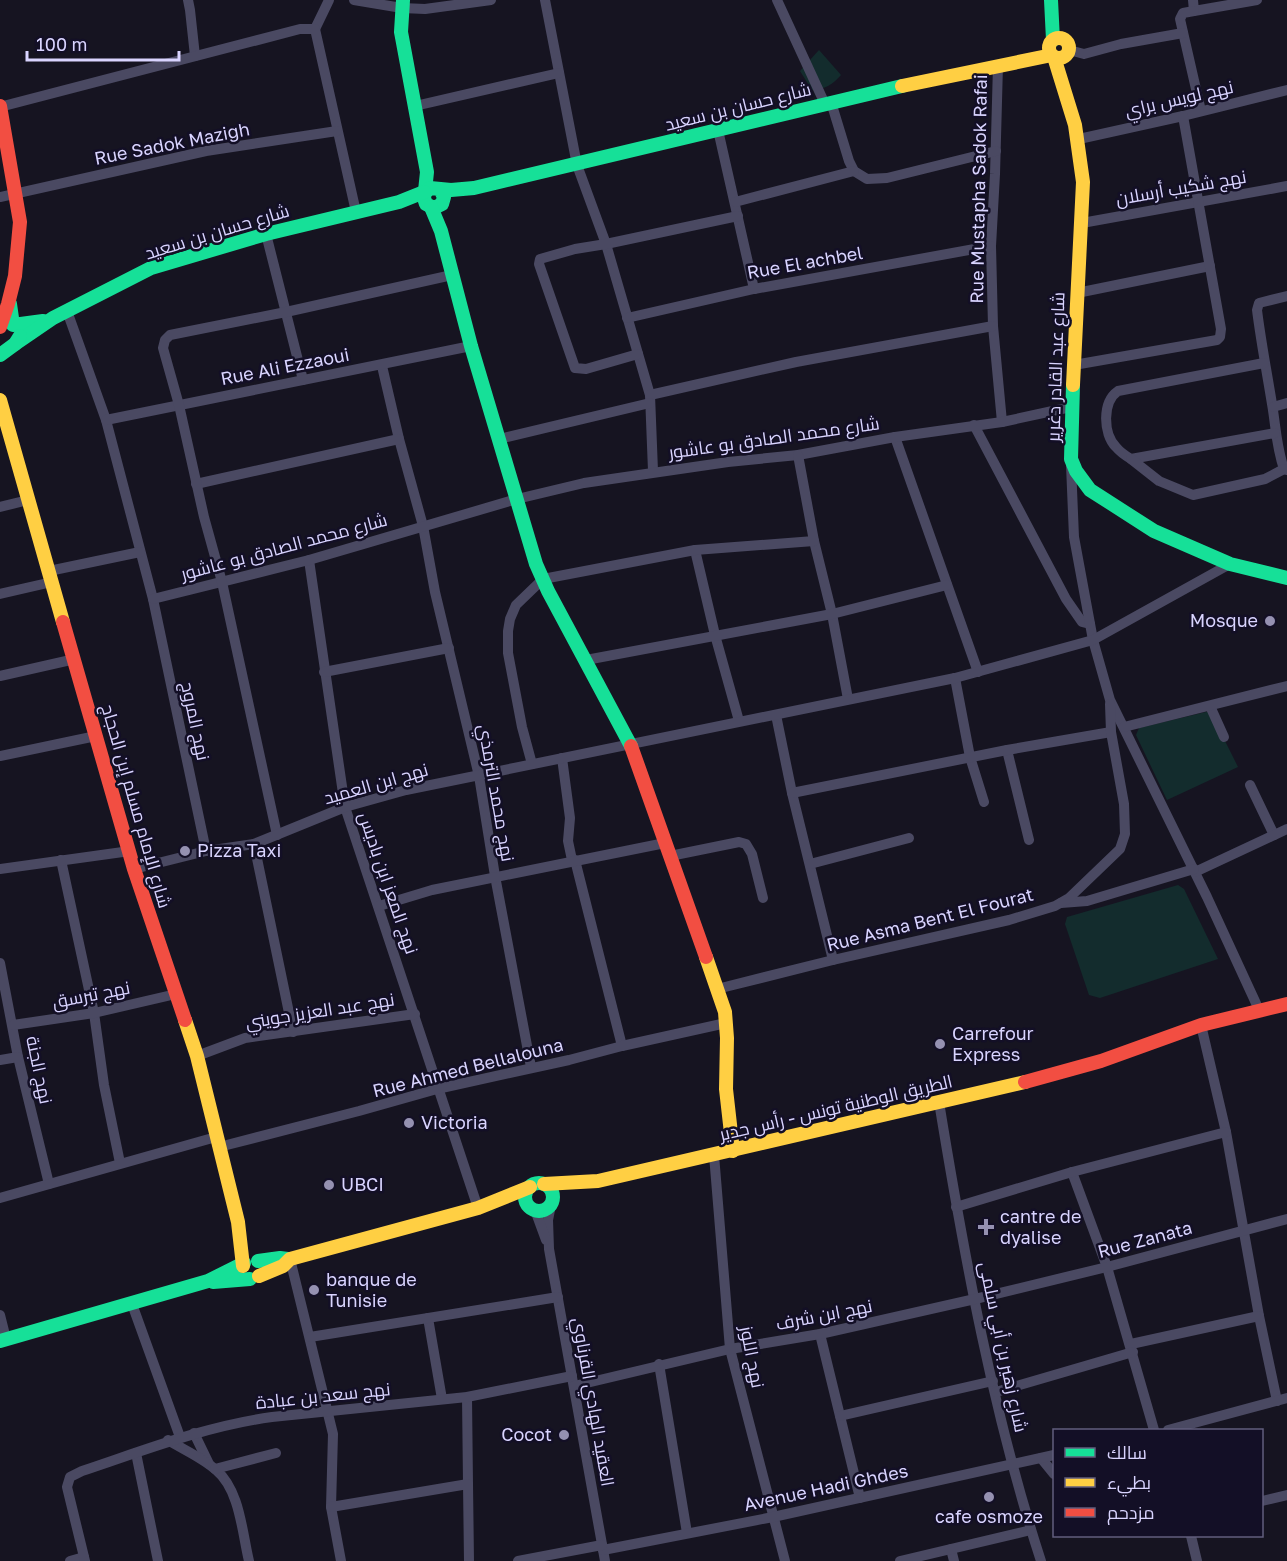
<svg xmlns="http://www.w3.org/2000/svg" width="1287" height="1561" viewBox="0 0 1287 1561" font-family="'Golos Text',Cairo,sans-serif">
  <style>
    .green { fill: #132c2d }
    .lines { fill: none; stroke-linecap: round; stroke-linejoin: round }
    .street { stroke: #4a4962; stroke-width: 10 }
    .fast { stroke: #16e098; stroke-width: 14 }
    .slow { stroke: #ffcf43; stroke-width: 14 }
    .jam { stroke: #f24e42; stroke-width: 14 }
    .poi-dot { fill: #9591b1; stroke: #130f26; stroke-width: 2 }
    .labels { text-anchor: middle; stroke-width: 5; stroke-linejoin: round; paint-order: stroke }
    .street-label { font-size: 18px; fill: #d9d4ff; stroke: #130f26 }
    .poi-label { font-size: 18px; fill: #d9d4ff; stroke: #130f26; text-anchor: start }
  </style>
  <rect width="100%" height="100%" fill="#161421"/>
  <g class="green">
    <path d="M819 50 841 75C832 85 825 89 812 90L800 71Z"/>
    <polygon points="1210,711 1238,767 1167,800 1136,735 1139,728"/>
    <polygon points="1178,885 1184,889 1218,959 1100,998 1089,995 1065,924 1067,917"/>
  </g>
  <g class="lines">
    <g class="street">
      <polyline points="188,0 190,10 195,56"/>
      <polyline points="354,0 402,8 425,9 491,0"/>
      <polyline points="545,0 577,165 606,244 650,395 653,471"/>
      <polyline points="777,0 825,104"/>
      <polyline points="1193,0 1194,11 1257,0"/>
      <polyline points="1194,11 1183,13 1180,19 1201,111"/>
      <polyline points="315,29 329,0"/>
      <polyline points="1069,50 1084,54 1121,44 1183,33"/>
      <polyline points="998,65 995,174 991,246 993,326 1002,422"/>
      <polyline points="831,102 849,161 854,171 867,179 887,178 996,151"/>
      <polyline points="415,106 559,73"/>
      <polyline points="0,107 300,29 315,29 356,212"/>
      <polyline points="718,130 754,289"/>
      <polyline points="1079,139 1183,116 1287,90"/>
      <polyline points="0,197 206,151 337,131"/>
      <polyline points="735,202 854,171"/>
      <polyline points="1082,223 1287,186"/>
      <polyline points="266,234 303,380"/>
      <polyline points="1077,293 1210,266"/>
      <path d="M1287 296 1259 303 1257 310C1261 342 1267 373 1272 404 1276 427 1276 446 1284 469L1287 470"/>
      <polyline points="67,311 106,420 153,599 206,851"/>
      <polyline points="627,318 754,289 991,246"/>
      <polyline points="638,354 586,369 575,368 539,264 540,259 575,249 606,244 738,216"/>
      <path d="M1264 363 1118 391C1102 402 1103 434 1116 447 1120 452 1126 456 1131 459L1275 433"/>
      <polyline points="1074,365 1217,340 1220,337 1221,329 1183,116"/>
      <polyline points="382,366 399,439 423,526 435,592 479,776 495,876 531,1067"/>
      <polyline points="650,395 796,362 993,326"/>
      <polyline points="1273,407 1287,403"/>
      <polyline points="106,420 471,346"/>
      <polyline points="974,425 1066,599 1082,622 1090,624"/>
      <polyline points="895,437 978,672"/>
      <polyline points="499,439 650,403"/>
      <polyline points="1131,459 1159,481 1193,495 1265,479 1284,469"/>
      <polyline points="1071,465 1074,537 1093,640 1110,700 1207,897 1260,1012"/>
      <polyline points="196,484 399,439"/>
      <polyline points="0,507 28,500"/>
      <polyline points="814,541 832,614 848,699"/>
      <polyline points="695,550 715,635 739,721"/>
      <polyline points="309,560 345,807 478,1208"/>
      <polyline points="49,571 140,552"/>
      <polyline points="0,594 52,582"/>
      <polyline points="153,599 309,560 517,499 584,483 728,462 798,455 895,437 1002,422 1071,407"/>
      <polyline points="586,660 832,614 947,585"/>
      <polyline points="324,672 449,648"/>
      <polyline points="0,676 75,659"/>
      <polyline points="955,678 970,757 984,802"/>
      <polyline points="1210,706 1224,737"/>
      <polyline points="776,715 792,793 833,960"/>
      <polyline points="1124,727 1287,686"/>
      <polyline points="1007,750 1029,840"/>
      <polyline points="0,756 96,736"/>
      <polyline points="562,758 570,818 568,841 572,860"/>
      <polyline points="532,764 522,727 508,653 508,631 510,619 516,605 543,579 695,550 814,541 798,455"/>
      <polyline points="1250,785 1274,835"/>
      <polyline points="792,793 1007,750 1111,732"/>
      <polyline points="277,835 222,582 204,517 179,405 163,348 165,340 170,335 180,333 286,312 452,275"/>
      <polyline points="254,844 293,1032"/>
      <polyline points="670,856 739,842 746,844 752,854 763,898"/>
      <polyline points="61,860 94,1013 104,1085 120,1163"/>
      <polyline points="575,860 622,1046"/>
      <polyline points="810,864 909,838"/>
      <polyline points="0,869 130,851"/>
      <polyline points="134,869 206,851 254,844 345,807 406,790 955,678 1093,640 1230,564"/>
      <polyline points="1195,872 1287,829"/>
      <polyline points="1061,903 1087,901 1194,869"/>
      <polyline points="379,906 432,890 665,843"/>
      <polyline points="0,963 18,1057 49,1184"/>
      <polyline points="717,989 833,960 1009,920 1055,906 1069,898 1120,849 1125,834 1124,804 1111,732 1110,704"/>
      <polyline points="13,1025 94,1013 176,994"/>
      <polyline points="1201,1025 1226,1132 1259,1316 1277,1401"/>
      <polyline points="197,1056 245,1038 415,1014"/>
      <polyline points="0,1060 18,1057"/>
      <path d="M939 1102C964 1255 993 1414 1041 1561"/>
      <polyline points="219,1147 359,1111 437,1089 569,1060 622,1046 726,1023"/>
      <polyline points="714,1155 730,1349 785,1561"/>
      <polyline points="1072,1172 1107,1267 1154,1430"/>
      <polyline points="0,1198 216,1137"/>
      <polyline points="551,1205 548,1220 549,1249 605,1561"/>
      <polyline points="956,1207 1072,1172 1226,1132"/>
      <polyline points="535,1210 546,1240"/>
      <polyline points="290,1259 333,1434 331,1507 341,1561"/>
      <polyline points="132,1304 180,1437"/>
      <polyline points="0,1315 6,1339"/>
      <polyline points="428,1318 442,1399"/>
      <polyline points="820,1334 860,1498"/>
      <polyline points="310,1337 558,1297"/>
      <polyline points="1131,1344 1259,1316"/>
      <polyline points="659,1364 687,1533"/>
      <polyline points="574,1386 730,1349 820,1334 975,1299 1107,1267 1287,1219"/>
      <polyline points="996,1392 1133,1352"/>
      <polyline points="467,1397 468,1484"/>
      <polyline points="840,1416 993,1381"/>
      <polyline points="1168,1430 1287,1398"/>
      <polyline points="194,1433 209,1464"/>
      <path d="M168 1440C184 1450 203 1458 216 1470 240 1490 242 1532 249 1561"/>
      <polyline points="136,1453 158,1561"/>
      <polyline points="1041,1458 1054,1474"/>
      <polyline points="215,1469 276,1453"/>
      <polyline points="1262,1501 1287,1495"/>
      <polyline points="331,1507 468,1484 469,1561"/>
      <polyline points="1191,1536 1197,1561"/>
      <polyline points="951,1549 954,1561"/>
      <polyline points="603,1550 773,1517 1054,1455"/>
      <polyline points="70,1561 84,1557"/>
      <path d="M85 1561 67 1487 70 1477 82 1471C145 1450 206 1426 272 1417L467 1397 572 1376"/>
      <polyline points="518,1561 602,1545"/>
      <polyline points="900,1561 1031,1530"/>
    </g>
    <g class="fast">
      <polyline points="403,0 401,32 427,172 425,191"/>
      <polyline points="1051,0 1053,40"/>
      <polyline points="440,189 444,197 442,204 434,208 426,204 423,195 430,188 451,190 474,188 902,86"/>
      <polyline points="431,207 441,231 471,346 536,564 548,591 631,746"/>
      <polyline points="10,304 13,325 43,321"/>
      <polyline points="15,344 53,318 151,268 266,234 399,202 424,192"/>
      <polyline points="0,355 15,344 20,336"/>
      <polyline points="1073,385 1071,459 1076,471 1090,490 1154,531 1230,564 1287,578"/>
      <circle cx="539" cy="1197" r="14"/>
      <polyline points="258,1261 280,1258 288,1259"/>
      <polyline points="213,1282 250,1279"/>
      <polyline points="0,1341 208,1281 244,1263"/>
    </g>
    <g class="slow">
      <circle cx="1059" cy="48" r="10"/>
      <polyline points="1054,57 1075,125 1083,182 1073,385"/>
      <polyline points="902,86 1052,55"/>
      <polyline points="0,400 63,622"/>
      <polyline points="706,957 725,1012 727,1038 726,1089 733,1151"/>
      <polyline points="185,1020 197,1056 238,1222 243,1266"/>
      <polyline points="544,1184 598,1181 1025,1082"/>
      <polyline points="259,1276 283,1266 290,1259 478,1208 530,1187"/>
    </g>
    <g class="jam">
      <polyline points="0,106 20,222 15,276 8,304 0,327"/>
      <polyline points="63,622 134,869 185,1020"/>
      <polyline points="631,746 706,957"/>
      <polyline points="1025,1082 1101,1061 1201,1025 1287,1004"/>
    </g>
  </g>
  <g class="poi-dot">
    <circle cx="1270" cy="621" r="6"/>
    <circle cx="185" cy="851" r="6"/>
    <circle cx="940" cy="1044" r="6"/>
    <circle cx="409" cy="1123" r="6"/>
    <circle cx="329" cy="1185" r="6"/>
    <path d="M983 1218h6v6h6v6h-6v6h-6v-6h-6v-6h6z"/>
    <circle cx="314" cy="1290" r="6"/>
    <circle cx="564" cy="1435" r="6"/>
    <circle cx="989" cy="1497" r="6"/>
  </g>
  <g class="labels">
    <g class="street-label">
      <text transform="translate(1179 99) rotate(-13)" y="6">نهج لويس براي</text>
      <text transform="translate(738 107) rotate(-14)" y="6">شارع حسان بن سعيد</text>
      <text transform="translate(172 144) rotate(-11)" y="6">Rue Sadok Mazigh</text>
      <text transform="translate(1181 188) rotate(-10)" y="6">نهج شكيب أرسلان</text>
      <text transform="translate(979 189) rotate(-89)" y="6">Rue Mustapha Sadok Rafai</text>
      <text transform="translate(217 232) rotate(-17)" y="6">شارع حسان بن سعيد</text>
      <text transform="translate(805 263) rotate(-10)" y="6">Rue El achbel</text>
      <text transform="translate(285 367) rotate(-11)" y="6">Rue Ali Ezzaoui</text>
      <text transform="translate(1056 367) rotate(-88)" y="6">شارع عبد القادر دغرير</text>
      <text transform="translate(774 438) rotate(-8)" y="6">شارع محمد الصادق بو عاشور</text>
      <text transform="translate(284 547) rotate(-15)" y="6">شارع محمد الصادق بو عاشور</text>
      <text transform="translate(195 721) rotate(78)" y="6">نهج المروج</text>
      <text transform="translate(376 784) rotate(-16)" y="6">نهج ابن العميد</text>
      <text transform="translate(496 793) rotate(80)" y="6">نهج محمد الترمذي</text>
      <text transform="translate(136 806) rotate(74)" y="6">شارع اﻹمام مسلم إبن الحجاج</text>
      <text transform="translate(388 883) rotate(71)" y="6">نهج المعز ابن باديس</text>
      <text transform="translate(930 920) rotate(-14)" y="6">Rue Asma Bent El Fourat</text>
      <text transform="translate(91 995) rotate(-11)" y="6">نهج تبرسق</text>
      <text transform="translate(320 1011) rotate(-9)" y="6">نهج عبد العزيز جويني</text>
      <text transform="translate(468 1068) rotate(-14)" y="6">Rue Ahmed Bellalouna</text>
      <text transform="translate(39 1070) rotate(78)" y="6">نهج الجنة</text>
      <text transform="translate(836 1108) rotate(-13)" y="6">الطريق الوطنية تونس - رأس جدير</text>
      <text transform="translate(1145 1240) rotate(-15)" y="6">Rue Zanata</text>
      <text transform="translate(824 1315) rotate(-11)" y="6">نهج ابن شرف</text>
      <text transform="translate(1003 1347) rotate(78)" y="6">شارع زهير بن أبي سلمى</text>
      <text transform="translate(752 1357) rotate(79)" y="6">نهج اللوز</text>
      <text transform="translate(323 1396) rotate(-6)" y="6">نهج سعد بن عبادة</text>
      <text transform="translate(593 1402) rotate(80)" y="6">العقيد الهادي القرناوي</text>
      <text transform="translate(826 1488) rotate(-12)" y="6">Avenue Hadi Ghdes</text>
    </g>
    <g class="poi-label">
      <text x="1258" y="627" text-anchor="end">Mosque</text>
      <text x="197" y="857">Pizza Taxi</text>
      <text x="952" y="1040">Carrefour<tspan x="952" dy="21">Express</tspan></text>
      <text x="421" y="1129">Victoria</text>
      <text x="341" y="1191">UBCI</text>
      <text x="1000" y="1223">cantre de<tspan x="1000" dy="21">dyalise</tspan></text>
      <text x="326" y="1286">banque de<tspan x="326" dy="21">Tunisie</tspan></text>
      <text x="552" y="1441" text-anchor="end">Cocot</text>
      <text x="989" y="1523" text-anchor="middle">cafe osmoze</text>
    </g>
  </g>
  <rect x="1053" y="1429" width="210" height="108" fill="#130f26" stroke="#625e7d" stroke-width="1.5"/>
  <rect x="1065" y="1448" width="30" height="9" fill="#16e098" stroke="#625e7d" stroke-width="1.5"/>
  <text x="1107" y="1459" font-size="18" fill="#d9d4ff">سالك</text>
  <rect x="1065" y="1478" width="30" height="9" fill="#ffcf43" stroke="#625e7d" stroke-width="1.5"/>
  <text x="1107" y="1489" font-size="18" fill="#d9d4ff">بطيء</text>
  <rect x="1065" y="1508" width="30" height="9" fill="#f24e42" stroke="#625e7d" stroke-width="1.5"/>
  <text x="1107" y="1519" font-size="18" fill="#d9d4ff">مزدحم</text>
  <path d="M27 51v9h152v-9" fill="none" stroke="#d9d4ff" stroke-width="3"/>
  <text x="36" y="51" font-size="18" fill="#d9d4ff" stroke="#130f26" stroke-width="4.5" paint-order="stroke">100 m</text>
</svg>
